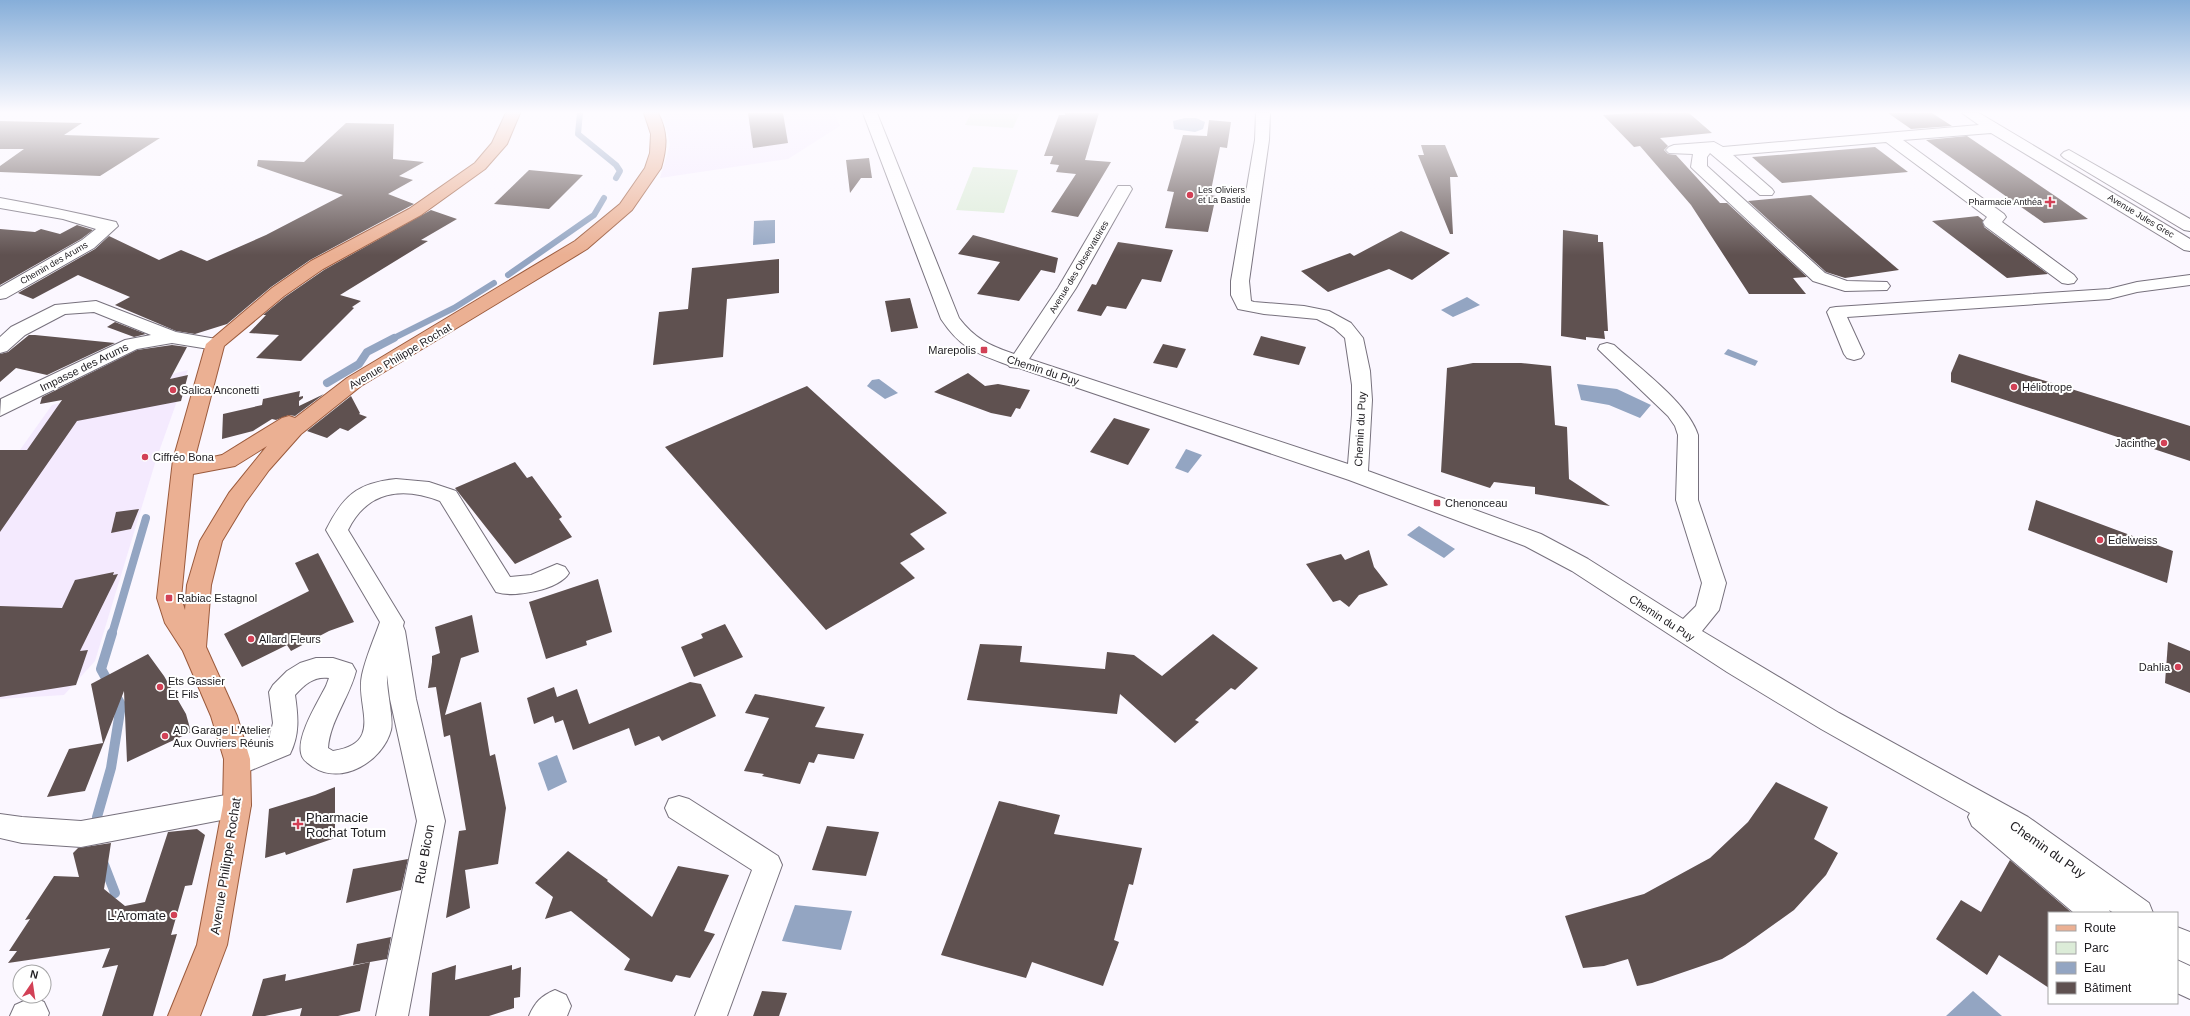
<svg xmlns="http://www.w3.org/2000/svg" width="2190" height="1016" viewBox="0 0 2190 1016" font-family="Arial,sans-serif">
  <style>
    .built { fill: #f4eafe }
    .green { fill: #dcecd8 }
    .water { fill: #93a5c2 }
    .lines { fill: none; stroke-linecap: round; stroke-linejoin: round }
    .stream-far2 { stroke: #93a5c2; stroke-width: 6 }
    .stream-far1 { stroke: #93a5c2; stroke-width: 8 }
    .stream { stroke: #93a5c2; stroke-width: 10 }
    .building { fill: #5f5150 }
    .minor-casing { stroke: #77717d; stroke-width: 2 }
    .major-casing { stroke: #9b5a3c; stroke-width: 2 }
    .minor { fill: #fff; fill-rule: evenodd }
    .major { fill: #ebb093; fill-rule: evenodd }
    .poi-dot { fill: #d24156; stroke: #fff; stroke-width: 1.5 }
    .labels { text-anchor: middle; stroke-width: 4; stroke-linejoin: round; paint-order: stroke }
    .far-poi-label { font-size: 9px; fill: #1f1d21; stroke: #fff; text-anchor: start }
    .far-street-label { font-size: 9px; fill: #1f1d21; stroke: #fff }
    .poi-label { font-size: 11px; fill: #1f1d21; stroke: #fff; text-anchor: start }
    .street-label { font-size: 11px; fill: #1f1d21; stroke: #fff }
    .near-poi-label { font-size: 13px; fill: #1f1d21; stroke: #fff; text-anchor: start }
    .near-street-label { font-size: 13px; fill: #1f1d21; stroke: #fff }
  </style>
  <rect width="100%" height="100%" fill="#fbf7ff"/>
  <g class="built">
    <polygon points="663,113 835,113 840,126 788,159 660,178 670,145"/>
    <polygon points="188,370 156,460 95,661 64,695 0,699 0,478 52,405"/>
  </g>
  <g class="green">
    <polygon points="971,113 1020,113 1013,128 965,125"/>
    <polygon points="973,167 1018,170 1004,213 956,210"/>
  </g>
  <g class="water">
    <polygon points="1185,118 1196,118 1205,122 1203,129 1195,132 1174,129 1173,121"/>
    <polygon points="775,220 775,243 753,245 754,221"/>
    <polygon points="1467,297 1480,305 1453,317 1441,310"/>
    <polygon points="1728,349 1758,361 1755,366 1724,354"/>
    <polygon points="879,379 898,393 885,399 867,386 872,380"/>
    <polygon points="1577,384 1617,389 1651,405 1640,418 1609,405 1581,400"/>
    <polygon points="1186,449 1202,455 1188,473 1175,468"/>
    <polygon points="1419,526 1455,549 1444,558 1407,535"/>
    <polygon points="557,755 567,782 548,791 538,763"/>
    <polygon points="795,905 852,911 841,950 782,941"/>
    <polygon points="1973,991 2002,1016 1946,1016"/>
  </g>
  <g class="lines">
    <g class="stream-far2">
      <polyline points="580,113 578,134 616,165 620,171 616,178"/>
      <polyline points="508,275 594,215 604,198"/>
      <polyline points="392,339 454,308 494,283"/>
    </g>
    <g class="stream-far1">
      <polyline points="327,383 359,364 367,352 394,338"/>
      <polyline points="112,634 146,518"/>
    </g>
    <g class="stream">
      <polyline points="97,817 111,768 121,705 101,669 112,633"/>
      <polyline points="103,862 115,893"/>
    </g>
  </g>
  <g class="building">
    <polygon points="748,113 783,113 788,143 753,148"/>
    <polygon points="1065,113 1099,113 1085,160 1111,162 1078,217 1051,212 1076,174 1056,172 1059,165 1050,164 1053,156 1044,156 1059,115 1065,115"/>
    <polygon points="1633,113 1689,113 1712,133 1660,138 1668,146 1664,150 1668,154 1676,155 1720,203 1727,203 1807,277 1793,278 1806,294 1749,294 1691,205 1640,146 1634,147 1603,115"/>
    <polygon points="1888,113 1932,113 1952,126 1911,129"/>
    <polygon points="1209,120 1231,122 1227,148 1220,147 1210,195 1216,196 1208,232 1165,228 1174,192 1167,191 1183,135 1207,136"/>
    <polygon points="0,121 82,123 64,135 160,138 100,176 0,172 0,166 24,149 0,149"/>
    <polygon points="346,123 394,124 393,159 424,162 399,176 413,180 388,194 414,204 310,260 271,287 227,324 195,334 176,331 115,305 130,297 78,275 33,299 18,293 95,249 109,236 159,260 181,250 207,261 266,235 343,195 257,166 258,160 304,162"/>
    <polygon points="1967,136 2061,200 2088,219 2044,223 1926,140"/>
    <polygon points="1421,145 1445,145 1458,177 1450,177 1453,234 1450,234 1418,155 1424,155"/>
    <polygon points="1875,147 1908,172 1782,183 1752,157"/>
    <polygon points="869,158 872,178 861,178 850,193 846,160"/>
    <polygon points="529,170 583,175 549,209 494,204"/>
    <polygon points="1811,195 1899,270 1845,278 1826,272 1748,201"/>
    <polygon points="431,210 457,219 421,240 428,241 340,295 361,301 352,307 354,308 301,361 256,358 279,335 249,333 266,315 263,315 285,297 324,270"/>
    <polygon points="1978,216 1983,220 1984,227 2048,274 2007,278 1932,221"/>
    <polygon points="77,225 93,230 81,239 0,285 0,229 35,232 41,229 60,234"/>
    <polygon points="1563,230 1598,235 1598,242 1603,242 1608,331 1604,331 1605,339 1586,337 1586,340 1561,336"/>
    <polygon points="1401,231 1450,253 1412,280 1389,269 1328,292 1301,271 1350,253 1354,256"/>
    <polygon points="973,235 1058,258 1055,273 1041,270 1019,301 977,294 1000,262 958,254"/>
    <polygon points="1118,242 1173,250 1161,282 1142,279 1126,309 1107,306 1101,316 1077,311 1092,284 1096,285"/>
    <polygon points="779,259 779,293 727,299 723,357 653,365 659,312 688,309 692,268"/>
    <polygon points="910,298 918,328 891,332 885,301"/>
    <polygon points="115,322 146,334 134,337 107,327"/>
    <polygon points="29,335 35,335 115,343 47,375 16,368 0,382 0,354 8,352"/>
    <polygon points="1261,336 1306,347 1299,365 1253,355"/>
    <polygon points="1163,344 1186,349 1177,368 1153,363"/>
    <polygon points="172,345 187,347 170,379 188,375 181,401 77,421 0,532 0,450 27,450 62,400 40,404 42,397 137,350"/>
    <polygon points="1959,354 2190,426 2190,461 1951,382 1951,373"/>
    <polygon points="1473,363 1521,363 1551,366 1555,425 1567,427 1569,479 1610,506 1535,494 1535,487 1494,482 1490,488 1441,472 1447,368"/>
    <polygon points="968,373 985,386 998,384 1030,390 1020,409 1016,408 1011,417 991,413 934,392"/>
    <polygon points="807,386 947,513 910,534 925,549 900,563 915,578 826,630 665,447"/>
    <polygon points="300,391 299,397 303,396 303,398 299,401 299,406 324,394 295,416 289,415 276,420 272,419 253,431 222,439 223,414 262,405 263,399"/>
    <polygon points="351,396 360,413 359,414 367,417 348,431 340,428 327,438 307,431"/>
    <polygon points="1114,418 1150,429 1128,465 1090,452"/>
    <polygon points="515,462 527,478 532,476 562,517 559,519 572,537 515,564 455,488"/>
    <polygon points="2036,500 2173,551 2167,583 2028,530"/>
    <polygon points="139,509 131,529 111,533 116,512"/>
    <polygon points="1369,550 1374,567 1388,585 1359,595 1349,607 1340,600 1333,602 1306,564 1341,554 1345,560"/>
    <polygon points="318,553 354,622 329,631 291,651 287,645 242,667 224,634 309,591 295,563"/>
    <polygon points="114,572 113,575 118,574 80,651 88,650 76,685 0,697 0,606 62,608 75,580"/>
    <polygon points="598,579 612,632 586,641 587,645 546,659 529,602"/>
    <polygon points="472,615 479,652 461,658 445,715 481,702 490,756 495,754 506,808 498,864 465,870 470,908 446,918 459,831 466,830 450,735 444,737 436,687 428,688 432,662 432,656 440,653 435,627"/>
    <polygon points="725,624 743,657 694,677 681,647 703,638 701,634"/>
    <polygon points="1213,634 1258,668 1235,690 1231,688 1195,720 1199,722 1175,743 1120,694 1117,714 967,700 980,644 1022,646 1020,662 1105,669 1107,652 1134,655 1162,676"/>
    <polygon points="2168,642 2190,651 2190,693 2165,683"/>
    <polygon points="148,654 164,676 186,714 191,732 127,762 124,691 85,791 47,797 69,749 103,743 91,684"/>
    <polygon points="690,682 701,684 716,716 662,741 659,736 635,746 629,728 573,750 563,720 555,723 553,716 534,724 527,698 554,687 557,697 577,689 589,724"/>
    <polygon points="755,694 825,707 815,727 864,734 854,759 818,754 814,763 809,762 800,784 762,776 764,774 744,771 769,718 745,713"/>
    <polygon points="1776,782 1828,807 1814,839 1838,853 1826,875 1794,910 1745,945 1722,959 1652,983 1637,986 1628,959 1604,966 1583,968 1565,916 1644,894 1710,858 1748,822"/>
    <polygon points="335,787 335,838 286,855 285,852 265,858 269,809 315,795"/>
    <polygon points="999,801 1060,815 1054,834 1142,848 1133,885 1129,884 1114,940 1119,942 1103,986 1032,962 1026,978 941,955"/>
    <polygon points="827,826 879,832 866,876 812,870"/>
    <polygon points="197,829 205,835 192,885 185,886 171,935 177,934 153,1016 102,1016 118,965 102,968 110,948 8,963 17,951 9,951 30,919 25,920 54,876 79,877 73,853 78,848 111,843 104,889 125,906 145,902 168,832"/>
    <polygon points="568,851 608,880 607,881 652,917 678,866 729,875 704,931 715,934 690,978 676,975 672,982 624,970 630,959 571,911 545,919 553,897 535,883"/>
    <polygon points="408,859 401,890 346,903 353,869"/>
    <polygon points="2010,860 2072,913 2049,913 2049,988 1999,955 1987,975 1936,939 1961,900 1981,912"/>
    <polygon points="391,937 387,959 353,965 357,944"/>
    <polygon points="370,962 360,1011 338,1016 300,1016 302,1008 265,1016 252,1016 263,979 286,974 285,981"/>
    <polygon points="456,965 455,980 512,965 512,970 521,967 520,997 514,998 514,1008 489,1016 429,1016 432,973"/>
    <polygon points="762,991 787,993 779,1016 753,1016"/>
  </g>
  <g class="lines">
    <defs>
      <g id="minor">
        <path d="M863 113H877L959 318C975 339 989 345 1014 354L1058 288 1116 189 1118 186H1130L1132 189 1076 288 1029 359 1348 464 1352 415V385L1345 338 1334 328 1317 319 1264 314 1238 309 1231 295V281L1255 140 1256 113H1270L1269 140 1249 281 1251 301 1254 302 1304 306 1329 311 1351 323 1363 338 1370 371 1372 400 1368 471 1541 534 1588 559 1683 619 1696 606 1702 583 1676 500 1678 435 1675 426 1668 416 1598 349 1600 345 1607 343 1614 345C1639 368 1688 403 1698 435V500L1726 583 1719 610 1702 631 1839 713 2028 817 2149 903 2153 913H2114L2109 910 2111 913H2074L1972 826 1968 817 1970 813 1821 729 1727 672 1572 571 1525 546 1349 480 1019 368 1010 367 1008 365C976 353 961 349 941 319Z"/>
        <polygon points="1962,113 1979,113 2190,239 2190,251 2184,250 1991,133 1903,140 2004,214 2006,217 2002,222 2074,275 2077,279 2074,283 2068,284 2062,283 1985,226 1983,222 1987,217 1886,142 1733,155 1772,189 1774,192 1772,195 1760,195 1710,153 1707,157 1707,166 1825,273 1847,281 1887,282 1890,286 1887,290 1845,291 1813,281 1694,170 1691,167 1693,154 1669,153 1666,150 1669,147 1674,145 1714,142 1723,147 1979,125"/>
        <polygon points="2069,150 2190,219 2190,231 2184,230 2064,158 2061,155 2064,152"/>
        <path d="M0 198C39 205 78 213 116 222L118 226 94 248 6 298 0 299V287L82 240 96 229 63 219 0 208Z"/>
        <polygon points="2190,275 2190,285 2137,292 2109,299 1847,317 1864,354 1861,358 1854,360 1847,358 1844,354 1827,312 1830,308 1836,307 2109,289 2137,282"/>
        <polygon points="96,301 176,332 222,340 224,344 222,348 215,350 172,343 137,349 0,416 1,399 125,340 151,335 94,312 65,314 25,335 7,351 0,353 0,337 11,327 55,305"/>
        <path d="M396 479 429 482 456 491 510 577 531 575 557 564 565 567 569 573C559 590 514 598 496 592L440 501C402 486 367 491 348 530L404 622 403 626 405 631 416 699 445 821 408 1016H376L417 821 390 699 387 675C386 690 394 718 391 730 383 761 342 786 313 767 308 763 302 760 301 753 297 735 318 702 326 686L329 678C314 676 305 684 295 695 298 716 300 734 290 754L237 776 227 773 224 765 227 757 269 739 273 723 269 692 273 685 287 671 300 663 316 658H333L352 664 356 671C349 698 330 721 328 748L333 751C385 743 355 706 362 675 366 657 374 639 380 622L326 530C343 496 357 483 396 479Z"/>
        <polygon points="237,793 247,796 251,805 247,814 237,817 81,847 22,843 0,838 0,814 22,817 81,821"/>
        <polygon points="679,796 689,799 778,856 782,865 727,1016 695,1016 752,870 669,817 665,808 669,799"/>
        <polygon points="2177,927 2190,932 2190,965 2177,959"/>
        <polygon points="2177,960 2190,966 2190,999 2177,993"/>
        <path d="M555 990 566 995 571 1006 567 1016H529C535 1002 541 996 555 990Z"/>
        <polygon points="33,997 44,1002 49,1013 48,1016 10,1016 15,1005"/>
      </g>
      <path id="major" d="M506 113H520L507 144 485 169 421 215 323 269 284 296 224 346 195 457 199 460 222 455 282 418 289 416 295 418 347 378 575 241 620 204 645 168 650 153 651 134 644 113H658C668 133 667 147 661 168L632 210 587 249 361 386 301 434 269 470 245 503 222 541 211 585 206 647 237 716 250 759 251 805 227 945 200 1016H168L197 945 223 805 224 759 211 716 183 651 165 623 157 598 173 460 206 344 272 288 311 261 409 209 475 163 492 143ZM267 446 229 493 200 541 187 585 185 610 181 598 193 474 235 466Z"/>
    </defs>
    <use href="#minor" class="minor-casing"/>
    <use href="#major" class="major-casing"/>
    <use href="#minor" class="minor"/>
    <use href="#major" class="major"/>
  </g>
  <linearGradient id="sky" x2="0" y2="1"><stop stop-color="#86aed9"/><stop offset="0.44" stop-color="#fdfbff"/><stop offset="1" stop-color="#fdfbff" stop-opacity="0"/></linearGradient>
  <rect width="2190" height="255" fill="url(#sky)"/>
  <g class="poi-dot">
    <circle cx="1190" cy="195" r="4"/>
    <path d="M2048 196h4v4h4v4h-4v4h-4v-4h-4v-4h4z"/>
    <rect x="980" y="346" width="8" height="8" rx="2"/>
    <circle cx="2014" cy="387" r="4"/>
    <circle cx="173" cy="390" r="4"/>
    <circle cx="2164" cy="443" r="4"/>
    <circle cx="145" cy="457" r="4"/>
    <rect x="1433" y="499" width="8" height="8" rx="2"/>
    <circle cx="2100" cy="540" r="4"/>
    <rect x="165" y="594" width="8" height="8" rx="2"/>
    <circle cx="251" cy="639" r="4"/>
    <circle cx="2178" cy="667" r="4"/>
    <circle cx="160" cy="687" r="4"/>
    <circle cx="165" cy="736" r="4"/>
    <path d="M296 818h4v4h4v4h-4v4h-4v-4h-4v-4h4z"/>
    <circle cx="174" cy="915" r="4"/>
  </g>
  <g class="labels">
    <g class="far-poi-label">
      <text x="1198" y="193">Les Oliviers<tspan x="1198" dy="10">et La Bastide</tspan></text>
      <text x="2042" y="205" text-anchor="end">Pharmacie Anthéa</text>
    </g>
    <g class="far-street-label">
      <text transform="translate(2141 216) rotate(31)" y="3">Avenue Jules Grec</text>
      <text transform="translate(54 263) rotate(-30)" y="3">Chemin des Arums</text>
      <text transform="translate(1079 267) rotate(-59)" y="3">Avenue des Observatoires</text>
    </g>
    <g class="poi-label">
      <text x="976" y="354" text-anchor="end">Marepolis</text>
      <text x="2022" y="391">Héliotrope</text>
      <text x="181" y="394">Salica Anconetti</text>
      <text x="2156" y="447" text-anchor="end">Jacinthe</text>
      <text x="153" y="461">Ciffréo Bona</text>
      <text x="1445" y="507">Chenonceau</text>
      <text x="2108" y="544">Edelweiss</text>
      <text x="177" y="602">Rabiac Estagnol</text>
      <text x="259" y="643">Allard Fleurs</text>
      <text x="2170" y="671" text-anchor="end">Dahlia</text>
      <text x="168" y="685">Ets Gassier<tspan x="168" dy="13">Et Fils</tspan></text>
      <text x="173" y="734">AD Garage L'Atelier<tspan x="173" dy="13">Aux Ouvriers Réunis</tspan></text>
    </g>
    <g class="street-label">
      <text transform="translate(400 356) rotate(-31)" y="4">Avenue Philippe Rochat</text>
      <text transform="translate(84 367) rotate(-26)" y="4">Impasse des Arums</text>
      <text transform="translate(1043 370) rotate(18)" y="4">Chemin du Puy</text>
      <text transform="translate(1360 429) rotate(-87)" y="4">Chemin du Puy</text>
      <text transform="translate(1662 618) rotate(33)" y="4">Chemin du Puy</text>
    </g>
    <g class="near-poi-label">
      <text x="306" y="822">Pharmacie<tspan x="306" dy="15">Rochat Totum</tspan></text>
      <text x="166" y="920" text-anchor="end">L'Aromate</text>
    </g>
    <g class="near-street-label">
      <text transform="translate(2048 849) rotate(35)" y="5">Chemin du Puy</text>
      <text transform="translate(424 854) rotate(-80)" y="5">Rue Bicon</text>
      <text transform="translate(225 866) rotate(-81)" y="5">Avenue Philippe Rochat</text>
    </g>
  </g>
  <rect x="2048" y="912" width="130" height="92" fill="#ffffff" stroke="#a5a5a6"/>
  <rect x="2056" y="925" width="20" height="6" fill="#ebb093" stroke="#a5a5a6"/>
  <text x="2084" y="932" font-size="12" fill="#1f1d21">Route</text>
  <rect x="2056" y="942" width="20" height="12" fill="#dcecd8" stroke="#a5a5a6"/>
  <text x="2084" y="952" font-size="12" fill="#1f1d21">Parc</text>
  <rect x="2056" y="962" width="20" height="12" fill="#93a5c2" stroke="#a5a5a6"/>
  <text x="2084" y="972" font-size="12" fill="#1f1d21">Eau</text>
  <rect x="2056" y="982" width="20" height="12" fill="#5f5150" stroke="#a5a5a6"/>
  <text x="2084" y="992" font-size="12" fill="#1f1d21">Bâtiment</text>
  <g transform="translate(32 984) rotate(13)"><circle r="19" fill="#ffffff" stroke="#a5a5a6"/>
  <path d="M0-3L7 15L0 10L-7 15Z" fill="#d24156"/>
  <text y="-6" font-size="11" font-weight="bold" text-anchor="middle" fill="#1f1d21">N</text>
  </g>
</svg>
